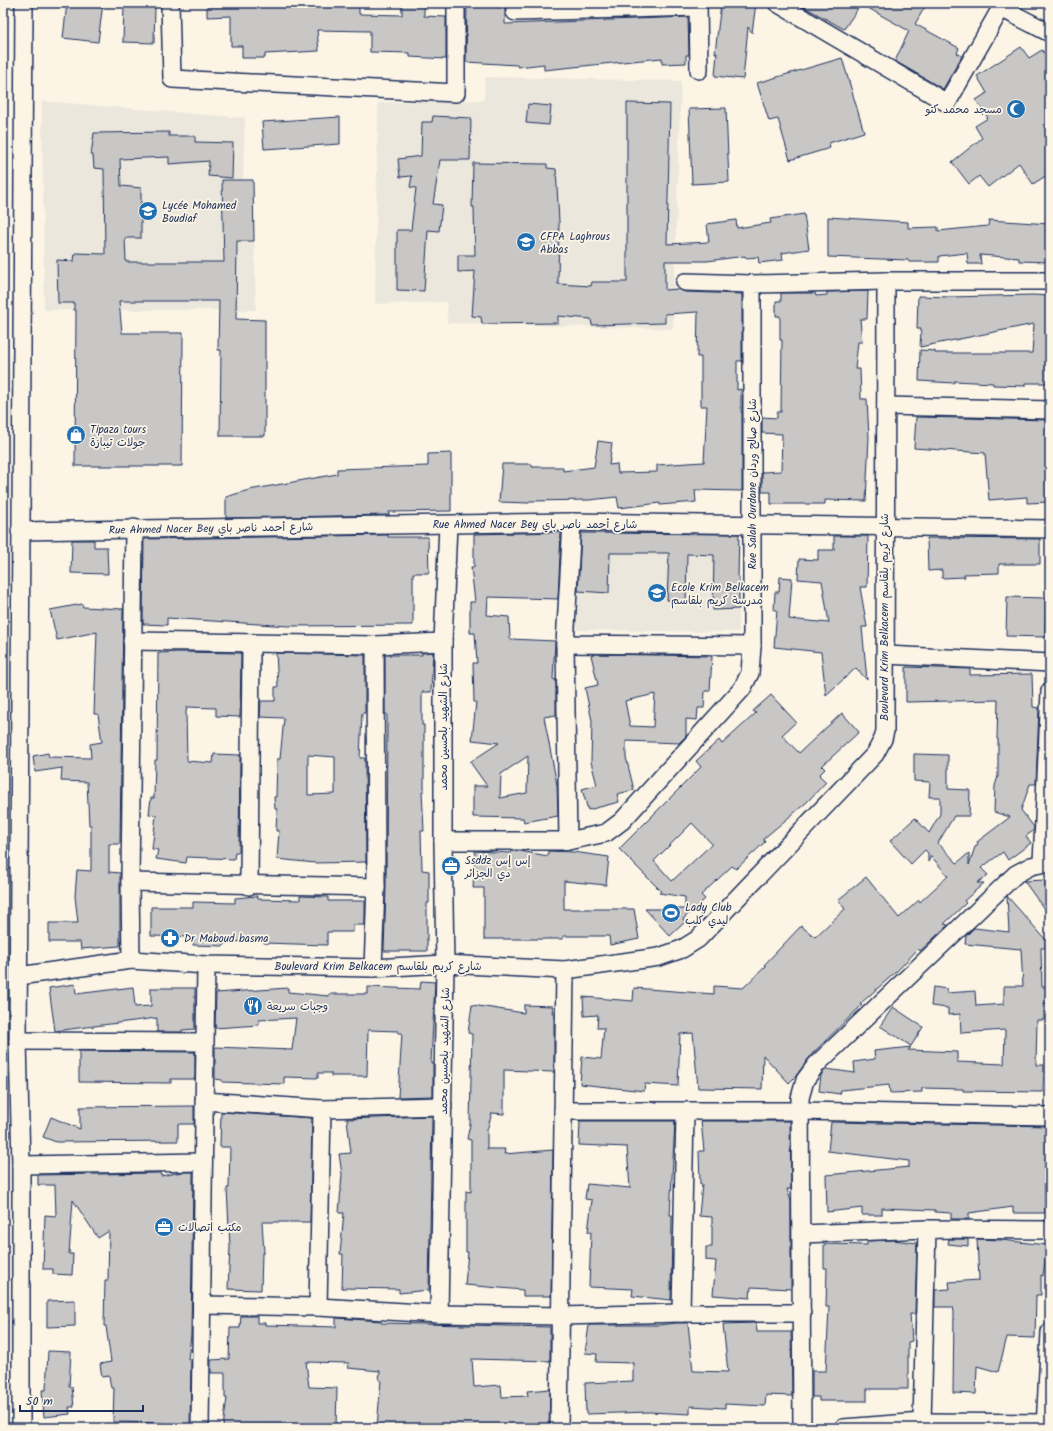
<svg xmlns="http://www.w3.org/2000/svg" width="1053" height="1431" viewBox="0 0 1053 1431" font-family="Kalam,'Playpen Sans Arabic',sans-serif">
  <style>
    .built { fill: #ece7dc }
    .building { fill: #c8c7c6; stroke: #1b2f5e; fill-rule: evenodd }
    .lines { fill: none; stroke-linecap: round; stroke-linejoin: round }
    .minor-casing { stroke: #1b2f5e; stroke-width: 20 }
    .minor { stroke: #fcf5e5; stroke-width: 17 }
    .labels { text-anchor: middle; stroke-width: 3.5; stroke-linejoin: round; paint-order: stroke }
    .poi-label { font-size: 11px; fill: #1b2f5e; stroke: #fcf5e5; text-anchor: start }
    .street-label { font-size: 11px; fill: #1b2f5e; stroke: #fcf5e5 }
  </style>
  <rect width="100%" height="100%" fill="#fcf5e5"/>
  <filter id="ink" filterUnits="userSpaceOnUse"><feTurbulence type="fractalNoise" baseFrequency=".025" numOctaves="2"/><feDisplacementMap in="SourceGraphic" scale="8" xChannelSelector="R" yChannelSelector="G"/><feConvolveMatrix kernelMatrix="1 2 1 2 8 2 1 2 1" color-interpolation-filters="sRGB"/></filter>
  <g filter="url(#ink)">
    <g class="built">
      <polygon points="485,77 681,81 673,329 447,323 447,302 375,304 378,103 484,100"/>
      <polygon points="42,101 245,118 243,180 253,180 256,310 44,310"/>
      <polygon points="577,531 739,532 739,632 574,630"/>
    </g>
    <g class="building">
      <polygon points="67,3 103,3 98,42 63,38"/>
      <polygon points="207,3 359,3 359,14 402,15 402,3 424,3 424,16 446,17 446,59 410,57 410,53 370,52 370,31 317,30 319,51 265,54 265,58 242,58 242,46 231,46 231,16 207,17"/>
      <polygon points="467,3 499,3 498,7 505,7 505,24 688,17 689,55 686,55 686,63 662,64 662,58 544,70 544,64 518,67 517,65 466,62"/>
      <polygon points="721,3 756,3 752,33 748,27 743,79 715,76 717,53 715,53"/>
      <polygon points="797,3 927,3 915,24 959,48 957,53 962,56 943,89 895,61 909,31 861,4 844,29"/>
      <polygon points="124,5 155,7 154,43 123,42"/>
      <polygon points="1021,47 1029,58 1042,50 1050,61 1050,180 1047,175 1033,184 1019,163 988,187 979,176 969,184 952,162 982,138 975,126 988,118 976,100 987,93 977,76"/>
      <polygon points="842,58 864,132 829,143 830,148 790,160 778,119 769,121 757,83"/>
      <polygon points="627,103 670,104 667,244 709,242 707,224 736,220 737,228 771,223 770,219 804,214 809,249 782,253 783,260 759,263 758,257 746,258 745,256 707,261 665,261 665,290 678,289 685,292 742,294 742,361 737,361 737,390 741,389 741,412 742,412 742,491 695,490 696,502 660,505 660,503 619,508 617,497 589,500 530,501 529,503 499,502 502,464 532,464 532,467 563,467 563,471 594,467 598,441 612,443 609,465 617,464 618,473 657,472 657,465 704,462 707,406 701,406 701,357 697,357 698,312 665,314 665,323 592,325 591,319 558,316 558,323 482,324 481,317 472,316 475,271 458,272 458,255 475,255 474,207 472,207 473,163 547,164 547,168 556,169 559,222 558,284 591,286 592,282 627,282"/>
      <polygon points="528,104 551,106 549,125 526,123"/>
      <polygon points="726,108 729,182 692,184 689,109"/>
      <polygon points="433,116 471,118 470,160 440,160 433,204 442,205 439,231 428,230 424,291 397,290 397,230 411,230 416,188 410,187 412,176 400,177 398,159 421,156 422,122 432,122"/>
      <polygon points="340,117 340,144 264,149 262,122"/>
      <polygon points="169,132 169,136 195,136 195,142 233,143 232,178 208,176 209,161 169,164 169,157 120,159 121,186 141,188 141,238 125,238 126,262 224,262 222,180 253,180 254,241 237,241 236,319 265,320 265,436 220,436 221,350 218,350 219,301 119,301 122,333 183,333 182,466 75,466 76,310 74,310 74,303 58,303 57,260 74,261 75,253 105,254 104,169 94,168 93,155 91,155 94,133"/>
      <polygon points="828,217 908,222 908,228 938,227 938,231 988,226 989,220 1050,224 1050,262 1019,261 1019,258 980,255 981,264 968,264 967,253 939,256 939,262 909,262 908,260 828,257"/>
      <polygon points="868,291 867,319 860,319 862,342 858,342 855,369 860,369 861,399 867,399 869,437 866,501 825,500 825,504 771,504 771,492 762,492 762,472 781,471 782,434 762,433 762,417 777,418 777,412 781,412 782,340 780,340 780,316 776,316 776,301 781,301 781,293 815,293 816,296 827,295 827,292"/>
      <polygon points="1033,295 1050,296 1050,383 1025,383 1025,386 993,385 993,383 954,381 954,383 919,381 920,350 935,351 935,353 1032,353 1034,324 920,347 921,329 917,329 918,296 950,297"/>
      <polygon points="916,417 1050,420 1050,502 1027,503 1027,497 989,500 985,453 914,448"/>
      <polygon points="451,453 451,511 389,512 389,515 226,518 226,497 249,490 337,474 337,469 428,466 428,454"/>
      <path d="M561 532 558 599 488 597 487 615 509 617 510 639 555 641 553 679 556 680V715L544 717 557 785 558 816 524 822 523 818 473 817V786H487L470 762 499 743 472 740 476 702H474L473 663H477L475 633H470V602H475L471 567H474V534ZM528 756 527 793 500 798 501 774Z"/>
      <polygon points="581,533 739,534 738,577 739,577 739,609 713,610 714,555 687,554 686,601 667,600 669,553 610,553 609,593 578,591"/>
      <polygon points="388,535 388,537 428,537 429,573 413,573 413,625 289,626 167,618 167,625 143,624 144,539"/>
      <polygon points="834,536 868,536 867,587 860,587 867,627 862,627 867,680 856,668 826,695 821,652 774,647 777,610 774,610 775,592 779,592 780,577 792,578 789,619 829,623 822,581 798,579 799,559 818,560 818,550 834,550"/>
      <polygon points="927,538 1040,539 1040,564 999,564 999,573 964,574 965,577 942,578 942,570 928,571"/>
      <polygon points="72,540 94,540 94,547 107,547 108,574 71,573"/>
      <polygon points="1007,597 1046,598 1045,637 1006,636"/>
      <polygon points="82,604 83,607 123,609 120,844 109,844 109,872 120,873 120,946 81,949 80,942 49,942 49,923 78,923 75,896 77,870 91,871 91,825 89,825 87,782 61,781 62,768 35,772 33,756 48,753 49,757 91,758 90,744 102,742 98,714 94,714 97,632 57,640 50,610"/>
      <polygon points="179,652 241,653 240,717 216,716 216,708 187,707 186,712 187,761 213,763 214,754 240,755 239,852 235,852 234,859 187,857 186,863 156,859 158,850 152,849 156,815 149,814 151,798 154,798 155,760 157,760 158,653"/>
      <polygon points="433,652 431,692 422,692 422,725 424,725 424,791 422,791 424,831 421,831 422,870 429,871 429,903 427,903 427,951 384,951 386,887 387,714 385,714 385,655 422,655 422,653"/>
      <path d="M276 653 365 655V713H362L360 758H365L366 862 315 863 277 859 279 831H276L277 809H275L274 797H276L277 759H280L284 718 260 717 261 701H275V687H278ZM308 755 335 757V794L308 795Z"/>
      <path d="M594 654 712 656 710 691H705L704 708H698L697 720 686 719V736L679 743 626 741V757L634 790 617 794 619 802 588 810 582 789 597 785 591 762 592 721 585 688 598 685 591 655ZM655 694 653 727 630 726 625 701Z"/>
      <polygon points="906,667 970,669 970,675 1032,674 1033,707 1039,708 1036,784 1030,784 1021,810 1034,827 1033,831 1026,836 1031,843 1008,860 1003,852 981,868 988,875 977,883 984,883 964,901 966,903 944,924 948,925 920,951 918,949 897,971 860,1004 862,1005 812,1054 796,1076 789,1083 763,1055 762,1089 698,1088 693,1033 680,1034 678,1086 645,1084 644,1091 580,1084 582,1057 601,1059 604,1028 597,1028 598,1015 584,1016 583,997 633,1001 634,988 714,994 714,986 743,988 766,966 764,965 801,926 815,937 845,909 838,900 866,877 899,918 919,900 920,902 948,876 931,856 928,862 928,853 925,850 911,864 890,841 915,818 929,833 940,814 940,797 929,797 930,782 914,781 914,754 948,755 948,789 970,790 969,816 954,816 938,843 957,863 969,853 969,865 975,847 978,844 977,842 1010,817 994,812 995,786 998,776 998,739 997,739 998,700 906,702"/>
      <path d="M771 695 796 722 782 735 799 753 842 713 859 732 822 766 825 769 819 775 826 782 807 802 763 839 765 842 736 869 732 866 701 895 705 899 683 919 685 922 670 936 645 909H685V897L659 893 661 891 619 849 701 767 696 761 719 740 722 744 756 713 753 711ZM692 823 712 844 672 881 654 861Z"/>
      <polygon points="475,851 511,853 512,851 520,851 548,856 548,851 573,852 609,857 606,885 564,881 564,909 634,909 639,939 610,945 609,936 563,936 563,939 484,939 484,888 473,888"/>
      <polygon points="1045,880 1047,913 1024,881"/>
      <polygon points="257,896 258,899 300,900 300,896 328,897 328,901 365,901 365,925 353,925 353,932 327,932 327,945 264,943 264,939 224,943 224,946 193,945 193,937 151,936 151,907 193,907 193,902 235,903 235,898"/>
      <polygon points="1007,896 1046,940 1046,948 1041,948 1042,987 1050,987 1050,1003 1044,1003 1044,1020 1037,1020 1036,1065 1044,1065 1043,1092 963,1091 963,1089 922,1088 922,1092 890,1093 889,1085 841,1090 840,1094 819,1091 821,1075 826,1069 855,1073 854,1062 875,1059 874,1051 911,1047 908,1050 957,1052 957,1062 1004,1064 1005,1030 961,1033 960,1014 948,1015 948,1008 931,1006 933,987 947,989 947,993 975,991 976,1006 1004,1004 1004,986 1023,986 1021,949 965,944 966,936 974,928 1009,932"/>
      <polygon points="421,981 435,982 431,1063 433,1063 433,1096 398,1097 402,1033 398,1033 398,1031 368,1030 367,1076 331,1076 331,1073 318,1073 318,1078 284,1077 284,1084 222,1082 222,1080 215,1079 215,1047 292,1050 296,1018 259,1020 259,1025 215,1028 216,993 288,988 288,992 329,996 329,994 368,994 368,987 420,989"/>
      <polygon points="75,984 76,994 133,987 135,1007 151,1006 151,988 195,988 195,1029 182,1030 182,1032 157,1032 157,1018 55,1031 49,988"/>
      <polygon points="472,1005 524,1013 524,1005 553,1006 552,1013 554,1013 554,1072 504,1070 504,1114 492,1113 487,1130 487,1149 505,1149 504,1154 553,1150 551,1296 523,1296 523,1290 465,1285 468,1252 466,1252 466,1191 471,1192 471,1140 467,1139 470,1124 472,1034 468,1033"/>
      <polygon points="893,1007 923,1027 911,1046 880,1026"/>
      <polygon points="79,1051 195,1052 195,1079 171,1079 171,1083 79,1082"/>
      <polygon points="194,1106 194,1124 178,1124 178,1141 56,1142 43,1137 51,1117 80,1129 80,1107"/>
      <polygon points="221,1112 312,1118 310,1222 262,1222 264,1253 262,1253 261,1290 228,1289 230,1247 227,1188 229,1188 230,1147 220,1147"/>
      <polygon points="432,1116 429,1290 399,1293 399,1289 342,1288 343,1254 340,1254 344,1213 339,1213 342,1174 339,1154 351,1153 347,1119"/>
      <polygon points="580,1121 675,1121 670,1215 672,1215 671,1300 632,1296 633,1289 589,1287 591,1232 588,1232 592,1200 585,1199 587,1184 630,1188 627,1147 579,1145"/>
      <polygon points="701,1121 790,1121 791,1189 787,1189 791,1201 791,1289 751,1287 750,1298 713,1295 716,1261 706,1260 706,1247 712,1247 712,1217 699,1216 702,1184 700,1184 699,1151 704,1151"/>
      <polygon points="831,1122 1050,1126 1050,1159 1045,1159 1045,1213 1013,1213 1013,1207 969,1213 969,1219 951,1219 951,1213 935,1212 935,1210 882,1208 882,1215 862,1215 862,1208 827,1212 826,1175 909,1167 909,1161 828,1151"/>
      <polygon points="182,1172 193,1172 193,1175 191,1335 188,1359 191,1359 190,1427 165,1426 165,1423 113,1422 114,1388 111,1388 109,1376 102,1377 100,1364 111,1362 106,1326 104,1326 105,1280 108,1280 109,1231 98,1238 73,1200 69,1254 73,1254 72,1275 53,1274 53,1269 43,1269 45,1215 56,1216 55,1185 38,1185 38,1175 160,1173 161,1176"/>
      <polygon points="949,1239 968,1239 968,1246 948,1244"/>
      <polygon points="977,1239 1001,1240 1047,1245 1043,1276 1041,1275 1041,1295 1036,1295 1035,1338 1007,1337 998,1372 977,1366 976,1394 953,1393 954,1312 953,1307 935,1307 935,1290 950,1289 949,1282 979,1280"/>
      <polygon points="893,1240 917,1243 915,1314 910,1314 912,1341 908,1342 908,1389 867,1389 867,1401 819,1401 819,1397 812,1397 812,1371 826,1371 829,1307 826,1307 827,1268 824,1268 824,1244 867,1245 867,1241"/>
      <polygon points="75,1300 75,1326 47,1327 47,1301"/>
      <polygon points="241,1316 257,1316 257,1323 265,1323 265,1325 336,1327 336,1318 381,1321 381,1323 550,1327 550,1361 472,1359 474,1387 501,1385 502,1397 528,1396 527,1391 550,1389 549,1427 377,1427 381,1380 379,1380 380,1371 348,1368 349,1363 306,1362 309,1387 337,1388 336,1426 268,1425 268,1428 223,1427 227,1398 225,1398 225,1373 211,1373 211,1360 229,1359 230,1328 240,1328"/>
      <polygon points="676,1323 688,1323 693,1371 728,1372 723,1324 756,1323 757,1332 791,1332 792,1396 766,1395 765,1406 725,1404 725,1408 690,1406 690,1414 650,1412 586,1414 585,1383 633,1381 633,1363 596,1362 597,1354 585,1353 589,1325 658,1325"/>
      <polygon points="48,1351 71,1352 69,1387 72,1387 74,1407 69,1407 70,1414 44,1417 42,1390 46,1390"/>
    </g>
    <g class="lines">
      <defs>
        <g id="minor">
          <polyline points="170,3 172,79 456,93 456,3"/>
          <polyline points="515,3 515,12 697,7"/>
          <polyline points="698,3 699,70"/>
          <polyline points="777,3 947,103 1001,8"/>
          <polyline points="1004,3 1001,8 1050,33"/>
          <polyline points="685,282 752,284"/>
          <polyline points="886,406 1050,410"/>
          <polyline points="20,531 572,522 1050,529"/>
          <polyline points="132,641 375,645 443,642"/>
          <polyline points="565,644 752,646"/>
          <polyline points="886,655 1050,663"/>
          <polyline points="443,841 568,841 606,833 622,821 742,689 750,673 752,646 752,284 886,281 1050,281"/>
          <polyline points="568,841 565,644 572,522"/>
          <polyline points="1042,863 1050,691"/>
          <polyline points="130,882 376,887"/>
          <polyline points="249,886 251,643"/>
          <polyline points="131,960 130,882 134,528"/>
          <polyline points="373,968 376,887 375,645"/>
          <polyline points="19,976 131,960 206,965 373,968 445,964 565,970 659,957 682,949 698,939 875,754 883,739 885,731 886,281"/>
          <polyline points="18,1041 204,1042"/>
          <polyline points="204,1101 322,1109 443,1106"/>
          <polyline points="563,1111 801,1111 1050,1116"/>
          <polyline points="21,1165 203,1162"/>
          <polyline points="802,1234 927,1229 1050,1230"/>
          <polyline points="202,1305 318,1307 439,1314 561,1316 681,1313 802,1313"/>
          <polyline points="318,1307 322,1109"/>
          <polyline points="681,1313 685,1112"/>
          <polyline points="439,1314 445,964 443,841 443,642 448,525"/>
          <polyline points="922,1422 927,1229"/>
          <polyline points="21,1428 21,1165 18,1041 24,3"/>
          <polyline points="200,1428 206,965"/>
          <polyline points="559,1428 565,970"/>
          <polyline points="802,1428 800,1098 805,1080 816,1065 1016,874 1031,866 1050,862"/>
          <polyline points="843,1428 922,1422 1046,1423"/>
          <polyline points="1045,1428 1050,1332"/>
        </g>
      </defs>
      <use href="#minor" class="minor-casing"/>
      <use href="#minor" class="minor"/>
    </g>
  </g>
  <defs>
    <symbol id="mosque-disc" viewBox="-11 -11 22 22"><circle r="9.5" fill="#1f6fb2" stroke="#fcf5e5"/><path d="M3.5-4.9A6 6 0 1 0 3.5 4.9A5 5 0 1 1 3.5-4.9Z" fill="#fff"/></symbol>
    <symbol id="school-disc" viewBox="-11 -11 22 22"><circle r="9.5" fill="#1f6fb2" stroke="#fcf5e5"/><path d="M0-5L7-2L0 1L-7-2ZM-4 1L0 2.5L4 1V4Q0 6-4 4Z" fill="#fff"/></symbol>
    <symbol id="university-disc" viewBox="-11 -11 22 22"><circle r="9.5" fill="#1f6fb2" stroke="#fcf5e5"/><path d="M0-5L7-2L0 1L-7-2ZM-4 1L0 2.5L4 1V4Q0 6-4 4Z" fill="#fff"/></symbol>
    <symbol id="shop-disc" viewBox="-11 -11 22 22"><circle r="9.5" fill="#1f6fb2" stroke="#fcf5e5"/><path d="M-5-2.5h2.3a2.7 3.5 0 0 1 5.4 0H5L5.5 6h-11ZM-1.5-2.5h3a1.5 2.3 0 0 0-3 0Z" fill="#fff"/></symbol>
    <symbol id="office-disc" viewBox="-11 -11 22 22"><circle r="9.5" fill="#1f6fb2" stroke="#fcf5e5"/><path d="M-6-3h4V-5.5h4V-3h4V5H-6ZM-1-4.5V-3h2v-1.5ZM-6 0V1H6V0Z" fill="#fff"/></symbol>
    <symbol id="stadium-disc" viewBox="-11 -11 22 22"><circle r="9.5" fill="#1f6fb2" stroke="#fcf5e5"/><path d="M0-5a6.5 5 0 1 0 0 10a6.5 5 0 1 0 0-10ZM-3.5-1.8h7v3.6h-7Z" fill="#fff"/></symbol>
    <symbol id="pharmacy-disc" viewBox="-11 -11 22 22"><circle r="9.5" fill="#1f6fb2" stroke="#fcf5e5"/><path d="M-2-6h4v4h4v4h-4v4h-4v-4h-4v-4h4Z" fill="#fff"/></symbol>
    <symbol id="restaurant-disc" viewBox="-11 -11 22 22"><circle r="9.5" fill="#1f6fb2" stroke="#fcf5e5"/><path d="M-5-6h1v4h1v-4h1v4h1v-4h1v5L-1.5 .5V6h-2V.5L-5-1ZM5-6V6H3V1.5H1.5Q1.5-4 5-6Z" fill="#fff"/></symbol>
  </defs>
  <g fill-rule="evenodd">
    <use href="#mosque-disc" x="1005" y="98" width="22" height="22"/>
    <use href="#school-disc" x="137" y="200" width="22" height="22"/>
    <use href="#university-disc" x="515" y="231" width="22" height="22"/>
    <use href="#shop-disc" x="65" y="424" width="22" height="22"/>
    <use href="#school-disc" x="646" y="582" width="22" height="22"/>
    <use href="#office-disc" x="440" y="855" width="22" height="22"/>
    <use href="#stadium-disc" x="660" y="902" width="22" height="22"/>
    <use href="#pharmacy-disc" x="159" y="927" width="22" height="22"/>
    <use href="#restaurant-disc" x="242" y="995" width="22" height="22"/>
    <use href="#office-disc" x="153" y="1216" width="22" height="22"/>
  </g>
  <g class="labels">
    <g class="poi-label">
      <text x="1002" y="113" text-anchor="end">مسجد محمد كتو</text>
      <text x="162" y="209">Lycée Mohamed<tspan x="162" dy="13">Boudiaf</tspan></text>
      <text x="540" y="240">CFPA Laghrous<tspan x="540" dy="13">Abbas</tspan></text>
      <text x="90" y="433">Tipaza tours<tspan x="90" dy="13">جولات تيبازة</tspan></text>
      <text x="671" y="591">Ecole Krim Belkacem<tspan x="671" dy="13">مدرسة كريم بلقاسم</tspan></text>
      <text x="465" y="864">Ssddz إس إس<tspan x="465" dy="13">دي الجزائر</tspan></text>
      <text x="685" y="911">Lady Club<tspan x="685" dy="13">ليدي كلب</tspan></text>
      <text x="184" y="942">Dr Maboud basma</text>
      <text x="267" y="1010">وجبات سريعة</text>
      <text x="178" y="1231">مكتب اتصالات</text>
    </g>
    <g class="street-label">
      <text transform="translate(752 484) rotate(-90)" y="4">Rue Salah Ourdane شارع صالح وردان</text>
      <text x="535" y="528">Rue Ahmed Nacer Bey شارع أحمد ناصر باي</text>
      <text transform="translate(211 528) rotate(-1)" y="4">Rue Ahmed Nacer Bey شارع أحمد ناصر باي</text>
      <text transform="translate(884 617) rotate(-90)" y="4">Boulevard Krim Belkacem شارع كريم بلقاسم</text>
      <text transform="translate(443 727) rotate(-90)" y="4">شارع الشهيد بلحسين محمد</text>
      <text x="378" y="970">Boulevard Krim Belkacem شارع كريم بلقاسم</text>
      <text transform="translate(444 1051) rotate(-89)" y="4">شارع الشهيد بلحسين محمد</text>
    </g>
  </g>
  <rect width="1053" height="1431" fill="none" stroke="#fcf5e5" stroke-width="16"/>
  <rect x="8" y="8" width="1037" height="1415" fill="none" stroke="#1b2f5e" stroke-width="1.5" filter="url(#ink)"/>
  <path d="M20 1405v6h123v-6" fill="none" stroke="#1b2f5e" stroke-width="2"/>
  <text x="26" y="1405" font-size="12" fill="#1b2f5e" stroke="#fcf5e5" stroke-width="3" paint-order="stroke">50 m</text>
</svg>
